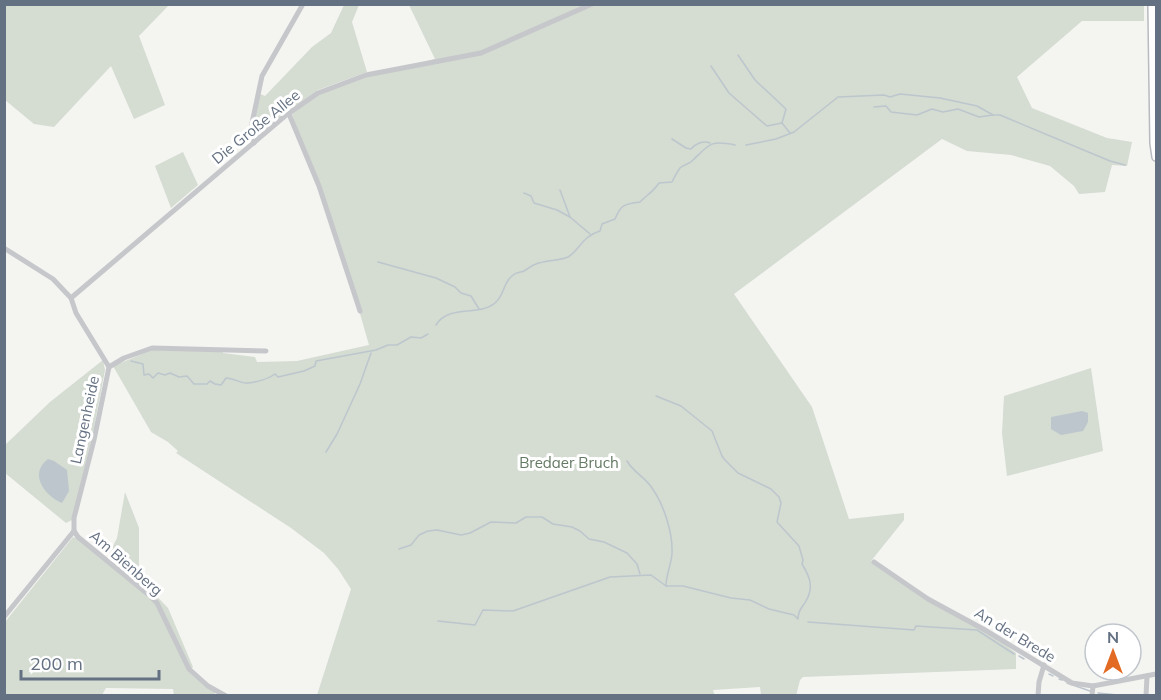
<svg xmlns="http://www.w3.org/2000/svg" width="1161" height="700" viewBox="0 0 1161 700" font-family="Mulish,sans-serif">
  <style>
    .green { fill: #d5dcd2 }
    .water { fill: #bdc6cd }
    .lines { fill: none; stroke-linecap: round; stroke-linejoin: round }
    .stream { stroke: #bdc6cd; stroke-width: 1.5 }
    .secondary-casing { stroke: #b7babf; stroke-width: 10 }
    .street { stroke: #c5c7cb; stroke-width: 5 }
    .secondary { stroke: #fff; stroke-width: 7 }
    .labels { text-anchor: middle; stroke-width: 6; stroke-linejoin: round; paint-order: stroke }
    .street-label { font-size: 15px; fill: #647182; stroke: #fff }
    .park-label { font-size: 15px; fill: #647963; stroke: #fff }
  </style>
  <rect width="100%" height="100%" fill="#f4f5f1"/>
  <g class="green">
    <polygon points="4,5 169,5 139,36 165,105 134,119 111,66 54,127 34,124 5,100"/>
    <polygon points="344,5 359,5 352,22 367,72 318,90 255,138 253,137 253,124 258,93 265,96 312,47 331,33"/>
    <polygon points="409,5 1144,5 1144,21 1082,21 1017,77 1032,108 1107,138 1132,142 1127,166 1112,165 1105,192 1079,194 1074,186 1050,166 1011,155 967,151 942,139 734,294 812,407 849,519 904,513 904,520 871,561 1003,643 1016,653 1016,669 803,677 800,680 796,696 761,695 760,687 713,690 715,696 317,695 351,589 338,569 324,553 291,528 176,453 178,451 168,442 151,432 113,366 152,350 222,351 223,353 255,357 257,362 297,361 369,345 342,251 292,114 319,94 366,77 435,59"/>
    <polygon points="183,152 198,185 171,208 155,166"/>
    <polygon points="103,360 105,370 92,438 72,520 66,523 5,473 4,446 50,402"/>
    <polygon points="1091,368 1103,451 1007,476 1002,433 1004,396"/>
    <polygon points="125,492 139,528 139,578 168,608 193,667 189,672 215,691 215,694 174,695 173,689 106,688 102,695 5,696 5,622 73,537 76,538 125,578 132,576 108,556 117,538"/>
  </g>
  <g class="water">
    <polygon points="1082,411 1088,413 1088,422 1083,431 1061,435 1051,429 1051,417"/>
    <path d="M48 459 54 461 67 470 69 491 62 503C45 496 28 474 48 459Z"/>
  </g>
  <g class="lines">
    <g class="stream">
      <polyline points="738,55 755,80 786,109 782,123 790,133"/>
      <polyline points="711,66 729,93 767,126 782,123"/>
      <polyline points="874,107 886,106 891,112 917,115 932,109 943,112 958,109 979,117 993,115"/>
      <path d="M672 139 686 148 691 149C695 144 703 140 710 143"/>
      <polyline points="746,145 776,139 794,132 838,97 884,95 890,97 900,94 940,98 977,106 993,115 1000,115 1110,161 1125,165"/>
      <polyline points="560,190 570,217"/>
      <polyline points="524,193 531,196 534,203 557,210 570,217 590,234"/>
      <polyline points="378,262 436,278 455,287 461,293 471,296 479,309"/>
      <path d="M436 325C449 304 478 317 495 303 504 296 503 283 512 276 516 272 519 273 524 271 528 269 532 265 536 264 546 260 559 261 568 257 579 251 582 236 600 231L602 224 615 219C621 204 625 204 640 202 647 195 654 191 659 183L672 182C674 178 677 172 680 168 683 165 689 164 692 161 710 144 709 140 735 145"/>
      <path d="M131 361 143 364 144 375 149 374 153 378 158 373 165 375 170 373 179 377 187 376 194 384H207L210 381 215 384 221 385 226 378C233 378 240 383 246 383 255 383 268 379 275 374L278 377 304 371 315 366 316 361 376 350 388 345H397L411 337 421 338 428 334"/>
      <polyline points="326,452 337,434 360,384 371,353"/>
      <path d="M627 461C634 473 645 477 652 488 664 505 673 533 672 554 671 565 666 575 666 586"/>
      <polyline points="399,549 411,545 419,535 428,531 437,530 461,535 470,533 491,522 516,523 526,517 542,517 553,524 572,527 580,531 589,539 604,542 627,553 637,564 640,574"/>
      <path d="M438 621 475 625 483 610 513 611 610 577 651 575 666 586H683L731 598 750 600 769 609 794 615 798 619C798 610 802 608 806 601 814 587 810 577 802 564L803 560 799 546 777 522 781 503 779 497 771 489 738 473 725 460 722 456 712 431 681 406 656 396"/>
      <polyline points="808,622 914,630 916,626 977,630 1014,654"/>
      <polyline points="1019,656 1024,659"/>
      <polyline points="1049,674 1053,676"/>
      <polyline points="1059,679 1062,680"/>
      <polyline points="1067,683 1090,691"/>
      <polyline points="1098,693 1127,696"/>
    </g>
    <defs>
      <polyline id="secondary" points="1152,4 1154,143 1156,157"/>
    </defs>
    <use href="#secondary" class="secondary-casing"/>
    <g class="street">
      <polyline points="289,114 319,186 360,311"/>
      <polyline points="254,143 252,139 252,123 262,76 303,4"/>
      <polyline points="4,248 53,279 71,298 76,313 109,367 94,440 74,518 74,531"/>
      <polyline points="71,298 285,116 318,93 366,75 481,53 592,4"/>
      <polyline points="109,367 124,358 152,348 266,351"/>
      <polyline points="74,531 78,537 149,595 157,603 189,669 208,686 226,696"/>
      <polyline points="874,562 928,599 985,630 1072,683 1093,686 1156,674"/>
      <polyline points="4,617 74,531"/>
      <polyline points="1038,696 1039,682 1044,665"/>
      <polyline points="1092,696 1093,686"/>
      <polyline points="1146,696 1147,676"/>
    </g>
    <use href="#secondary" class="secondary"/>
  </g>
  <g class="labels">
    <g class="street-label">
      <text transform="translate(256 127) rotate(-39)" y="5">Die Große Allee</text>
      <text transform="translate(85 420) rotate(-78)" y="5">Langenheide</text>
      <text transform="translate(126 563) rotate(41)" y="5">Am Bienberg</text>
      <text transform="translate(1015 635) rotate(31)" y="5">An der Brede</text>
    </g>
    <g class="park-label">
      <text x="569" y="468">Bredaer Bruch</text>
    </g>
  </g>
  <rect width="1161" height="700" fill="none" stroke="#647182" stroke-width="12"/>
  <g transform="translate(1113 652)"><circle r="28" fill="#ffffff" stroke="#c1c6cd" stroke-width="1.5"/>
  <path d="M0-4.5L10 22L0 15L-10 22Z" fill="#e36a23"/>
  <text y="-9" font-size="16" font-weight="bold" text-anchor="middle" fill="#647182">N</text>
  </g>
  <path d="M21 670v9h138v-9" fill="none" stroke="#647182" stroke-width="3"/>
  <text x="30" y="670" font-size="18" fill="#647182" stroke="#ffffff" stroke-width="4.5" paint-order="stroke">200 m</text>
</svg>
